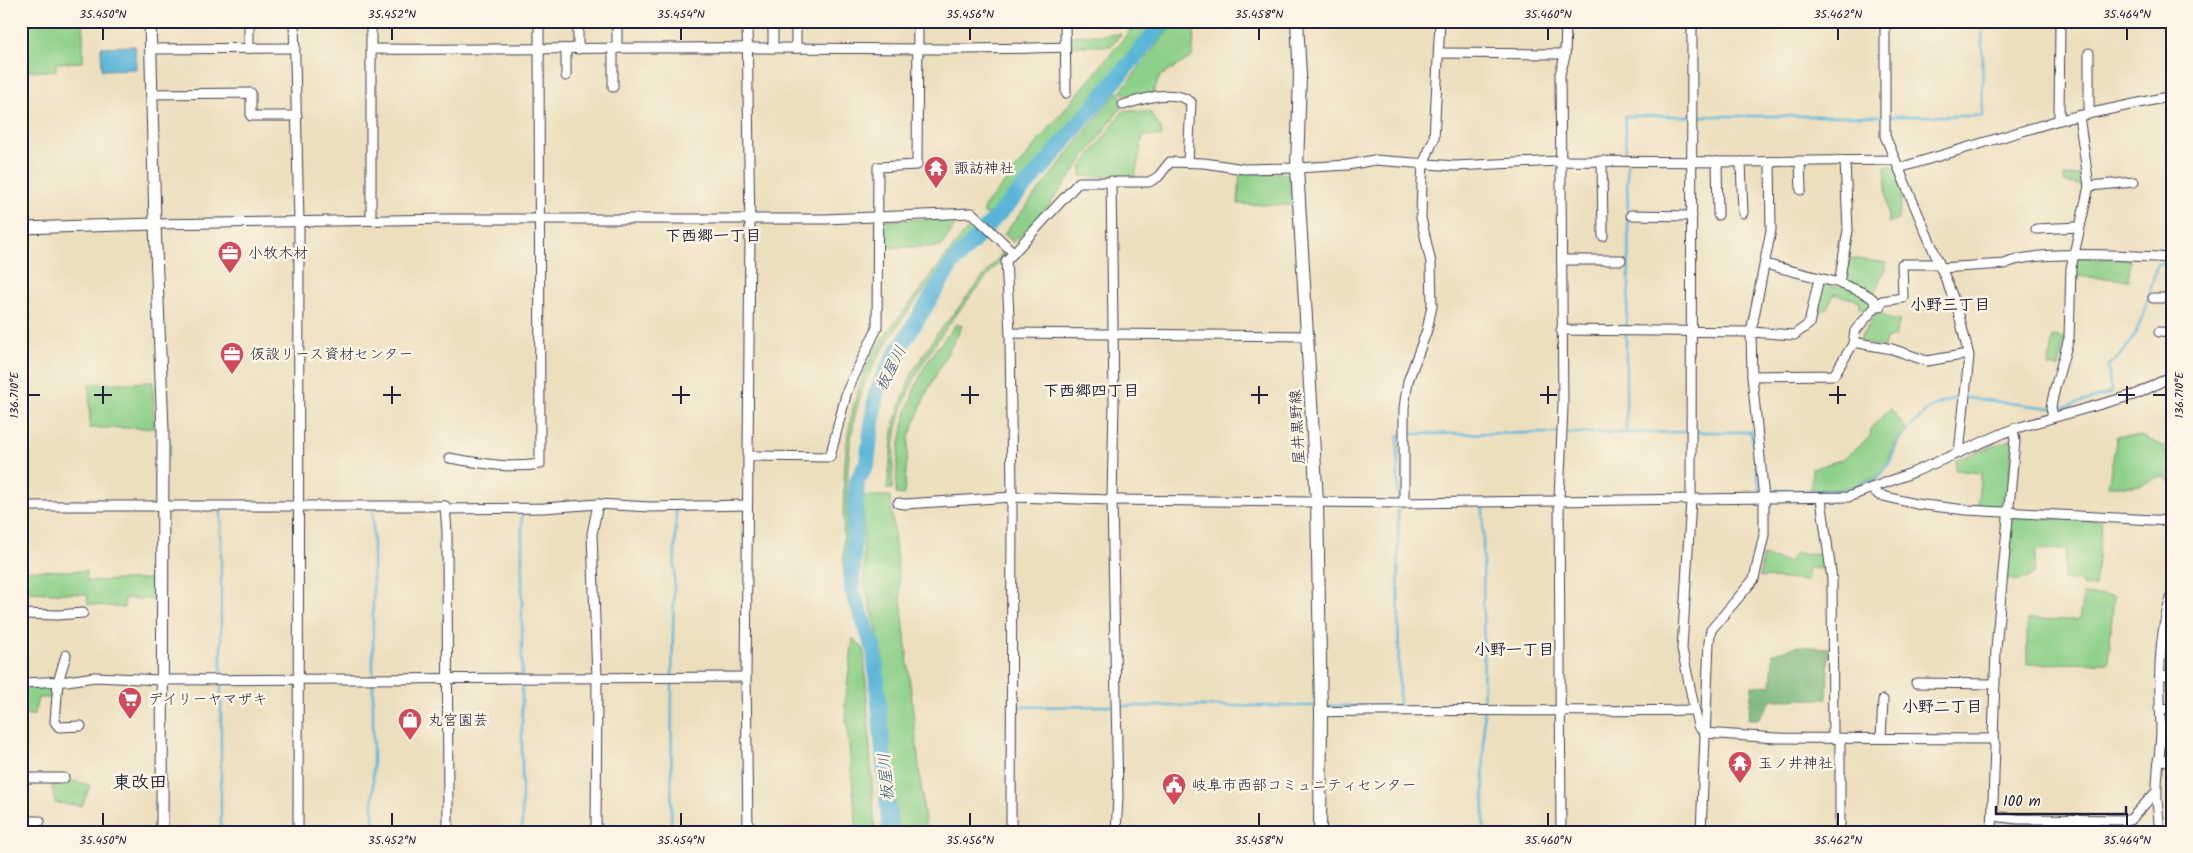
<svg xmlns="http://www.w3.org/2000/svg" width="2193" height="853" viewBox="0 0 2193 853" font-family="Kalam,'Klee One',sans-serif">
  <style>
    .green { fill: #8dd089; stroke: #587962 }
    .forest { fill: #72b275; stroke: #4a6a58 }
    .water { fill: #5ab5d8; stroke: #3e6c8a }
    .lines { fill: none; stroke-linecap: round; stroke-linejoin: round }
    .stream { stroke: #5ab5d8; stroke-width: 2.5 }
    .river { stroke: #5ab5d8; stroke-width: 16 }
    .minor-casing { stroke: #403e4f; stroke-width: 11 }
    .tertiary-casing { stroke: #403e4f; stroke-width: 13 }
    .secondary-casing { stroke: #403e4f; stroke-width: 14 }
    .minor { stroke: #fff; stroke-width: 9 }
    .tertiary { stroke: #fff; stroke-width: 11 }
    .secondary { stroke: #fff; stroke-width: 12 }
    .ticks { fill: none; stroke: #22223b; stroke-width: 2 }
    .labels { text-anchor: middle; stroke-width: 5; stroke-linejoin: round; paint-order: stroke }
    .poi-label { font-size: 15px; fill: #22223b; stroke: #fcf5e5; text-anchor: start }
    .street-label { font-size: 15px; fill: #22223b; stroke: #fcf5e5 }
    .neighbourhood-label { font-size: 16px; font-weight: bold; fill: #22223b; stroke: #fcf5e5 }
    .water-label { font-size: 16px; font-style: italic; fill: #365572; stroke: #fcf5e5 }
    .quarter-label { font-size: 18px; font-weight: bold; fill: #22223b; stroke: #fcf5e5 }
    .neatline { fill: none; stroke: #22223b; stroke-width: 2 }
    .ticks-label { font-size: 12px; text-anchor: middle; fill: #22223b }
  </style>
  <rect width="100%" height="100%" fill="#fcf5e5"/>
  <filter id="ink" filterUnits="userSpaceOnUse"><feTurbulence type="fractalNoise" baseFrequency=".02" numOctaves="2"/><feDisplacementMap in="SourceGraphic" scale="10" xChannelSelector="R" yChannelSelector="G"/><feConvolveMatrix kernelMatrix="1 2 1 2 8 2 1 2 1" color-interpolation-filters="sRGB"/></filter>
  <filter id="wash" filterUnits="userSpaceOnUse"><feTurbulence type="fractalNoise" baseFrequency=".0096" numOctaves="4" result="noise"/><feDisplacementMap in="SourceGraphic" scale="20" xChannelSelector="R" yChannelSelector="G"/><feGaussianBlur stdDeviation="1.12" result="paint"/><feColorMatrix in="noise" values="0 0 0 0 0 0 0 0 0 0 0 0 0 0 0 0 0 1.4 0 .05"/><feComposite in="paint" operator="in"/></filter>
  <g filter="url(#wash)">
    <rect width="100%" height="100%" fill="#ecdfbe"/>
    <g class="green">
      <polygon points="21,21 83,21 83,62 56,63 56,71 21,71"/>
      <polygon points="1138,21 1156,21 1128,59 1098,91 1089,107 1016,192 995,213 984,214 984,207"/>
      <polygon points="1175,21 1200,21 1195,27 1192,57 1160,76 1153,93 1133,97 1120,92"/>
      <polygon points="1121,34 1111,46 1068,46 1069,36"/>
      <polygon points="1117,92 1126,101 1039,219 1013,242 1004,234"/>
      <polygon points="1124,110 1150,112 1161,129 1162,136 1143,136 1135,177 1081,176 1081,168"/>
      <polygon points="1891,165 1896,169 1901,183 1898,184 1902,195 1898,219 1888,223 1885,166"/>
      <polygon points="1240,171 1291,174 1293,205 1238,204"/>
      <polygon points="2084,174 2085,186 2064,182 2064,177"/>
      <polygon points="959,219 941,247 880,247 880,220"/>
      <path d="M973 222 979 228C938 271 878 341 860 397 842 456 848 521 848 582H844C844 509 837 430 869 362 879 340 896 322 910 303 931 276 952 249 973 222Z"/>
      <path d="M1002 253 1004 256C963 307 914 358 898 424 893 445 893 468 892 489H887L894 422 913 371 937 334Z"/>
      <polygon points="2077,257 2130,260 2129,280 2074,276 2075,262"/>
      <polygon points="1850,258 1887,263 1868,310 1860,308 1860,301 1834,294 1827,309 1816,311 1821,284 1841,288"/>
      <polygon points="1877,312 1892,320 1900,320 1895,336 1886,339 1884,347 1858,342"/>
      <path d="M956 324 962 326 926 394 909 437 904 495 896 494C896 447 905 402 928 361 936 348 947 336 956 324Z"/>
      <polygon points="2053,336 2065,338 2059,368 2048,366"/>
      <polygon points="153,382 154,428 90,428 89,384"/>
      <polygon points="1890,408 1907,430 1896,442 1888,461 1877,477 1848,488 1811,490 1812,469 1843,459 1870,437 1871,429"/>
      <polygon points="2117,436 2141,436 2163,446 2166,454 2172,458 2172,485 2166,478 2162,477 2136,486 2108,486"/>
      <polygon points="2013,439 2006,510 1977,508 1981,473 1955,470 1956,460"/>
      <polygon points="863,496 890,496 926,832 898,832 877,630 864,584"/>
      <path d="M2015 516 2102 521 2095 587 2083 586 2078 580H2064L2066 549 2036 550 2034 573C2025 581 2018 582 2006 578L2009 520Z"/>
      <polygon points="1795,553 1825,555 1826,569 1809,568 1807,581 1760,577 1762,556 1789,562"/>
      <polygon points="21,570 86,571 87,581 155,579 155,600 125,598 124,608 88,604 87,594 21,592"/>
      <polygon points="2083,594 2114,596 2108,663 2027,664 2027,619 2079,620"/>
      <polygon points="853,638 864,649 875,832 857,832 845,704"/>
      <polygon points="54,686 54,698 38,698 34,715 21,715 21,690 24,687"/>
      <polygon points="67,780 90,785 82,806 55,803 52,785"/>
    </g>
    <polygon class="forest" points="1799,646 1829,648 1827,699 1772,700 1758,719 1748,719 1752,686 1771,685 1773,653"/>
    <polygon class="water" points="135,46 136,69 102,70 101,47"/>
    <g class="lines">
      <g class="stream">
        <polyline points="1888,116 1983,116 1982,21"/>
        <polyline points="1626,158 1625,116 1882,116"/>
        <polyline points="1626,328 1629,285 1627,164"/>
        <polyline points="1694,432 1751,432 1760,490"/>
        <polyline points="1564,433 1626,433 1626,333"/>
        <polyline points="1627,433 1689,432"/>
        <polyline points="1407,434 1559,433"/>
        <path d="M1765 490 1844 491 1878 479 1890 462 1898 441 1926 411 1942 402 1960 397 2058 409 2111 393 2108 366C2141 342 2147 302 2157 264H2172"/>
        <polyline points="1398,500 1398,437 1401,435"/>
        <polyline points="1483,506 1484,832"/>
        <polyline points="373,511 373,832"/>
        <polyline points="522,511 522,676"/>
        <polyline points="672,675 676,508"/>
        <polyline points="221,677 221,511"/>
        <polyline points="522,681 522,832"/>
        <polyline points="221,682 221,832"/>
        <polyline points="1119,706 1316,706"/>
        <polyline points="1327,706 1399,706 1398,506"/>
        <polyline points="1014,707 1113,706"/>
        <polyline points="671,832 672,681"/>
      </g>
      <polyline class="river" points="890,832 874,649 852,590 857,481 867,463 876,393 888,367 951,265 1043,167 1165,21"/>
    </g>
  </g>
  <g filter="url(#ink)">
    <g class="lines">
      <defs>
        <g id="minor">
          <polyline points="249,21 249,48"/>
          <polyline points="294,21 299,222 298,832"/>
          <polyline points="371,21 371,220"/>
          <polyline points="578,21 578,49"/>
          <polyline points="617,21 617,48"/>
          <polyline points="747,21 750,232 746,677 748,832"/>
          <polyline points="773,21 773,48"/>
          <polyline points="1065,21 1066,93"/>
          <polyline points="1692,21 1691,500 1682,649 1698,726 1705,733 1776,738 1993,739"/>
          <polyline points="1885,21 1885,136 1947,282 1958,311 1969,356 1959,453"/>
          <polyline points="613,48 613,87"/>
          <polyline points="796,48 796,21"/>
          <polyline points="150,49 295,48"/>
          <path d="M371 49C506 50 640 47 775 48 872 48 968 51 1065 47"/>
          <polyline points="1439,53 1565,54"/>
          <polyline points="2089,53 2089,114"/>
          <polyline points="566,76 566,49"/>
          <polyline points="151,94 251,93 251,116 297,116"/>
          <path d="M1123 105C1144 99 1172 88 1191 102L1188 162"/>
          <polyline points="2059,120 2060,21"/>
          <polyline points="1602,161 1603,236"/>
          <polyline points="1800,161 1801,190"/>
          <polyline points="1717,162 1718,215"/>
          <polyline points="1741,162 1743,213"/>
          <polyline points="1899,168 2059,120 2172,96"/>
          <polyline points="1111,181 1114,402 1112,500 1118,797 1116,832"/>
          <polyline points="2089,186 2134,182"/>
          <polyline points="1631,215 1692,216"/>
          <polyline points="155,224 445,219 825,219 972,213 1014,253"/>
          <polyline points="2036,229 2079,227"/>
          <polyline points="2170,258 2172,218"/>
          <polyline points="1562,260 1621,260"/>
          <polyline points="1765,264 1839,283 1848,230 1845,161"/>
          <path d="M1940 268 2005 264C2031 249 2137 256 2172 258"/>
          <polyline points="2153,298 2172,298"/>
          <polyline points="1877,305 1880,306 1882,301 1903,298 1902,264 1938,264"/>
          <polyline points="1561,330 1751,332 1794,335 1809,324 1819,278"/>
          <polyline points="2159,332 2172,333"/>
          <polyline points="1010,333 1309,336"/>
          <polyline points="1853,342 1892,349 1927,361 1968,354"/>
          <path d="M1752 376 1834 375 1853 344 1855 331 1877 305C1872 293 1850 288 1839 283"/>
          <polyline points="2053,417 2051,407 2055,388 2069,338 2071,268 2089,186 2079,116"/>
          <polyline points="748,456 830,457 847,391 877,328 878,167 917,165 918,21"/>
          <path d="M449 458C478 463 510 469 540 464L539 21"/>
          <polyline points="1871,488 1879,495 1916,504 1966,510 2172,521"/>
          <polyline points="1821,499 1832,579 1833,738"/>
          <polyline points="898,503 905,504 1012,497 1112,500 1404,503 1848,497 1914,472 2013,429 2137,394 2172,376"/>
          <polyline points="1404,503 1404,408 1408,381 1427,330 1432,306 1431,263 1421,218 1422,181 1423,164 1434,139 1440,21"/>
          <polyline points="21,506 445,506 447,509 544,508 598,504 650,507 747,505"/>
          <polyline points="445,506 447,532 448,832"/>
          <polyline points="21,614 58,615 83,613"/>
          <polyline points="66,655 58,682 55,722 59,727 81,726"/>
          <polyline points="2160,676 2172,675"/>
          <polyline points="21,683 67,681 95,677 162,680 746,677"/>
          <polyline points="1916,683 1995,684"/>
          <polyline points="2159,708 2172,709"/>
          <path d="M1321 712C1445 709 1569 712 1693 710"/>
          <polyline points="1881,738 1883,700"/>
          <polyline points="2158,760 2172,761"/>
          <polyline points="21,778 64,778"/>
          <polyline points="1993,816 2017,819 2130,820 2156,792"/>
          <polyline points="21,821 40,821"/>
          <polyline points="596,832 597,678 592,534 598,504"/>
          <polyline points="1011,832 1012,497 1010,333 1006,261 1079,182 1149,182 1158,177 1170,162 1204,163 1244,169 1297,168 1348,165 1374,160 1455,166 1560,161 1741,162 1895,160"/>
          <polyline points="1561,832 1559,499 1563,406 1560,74 1565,56 1566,21"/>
          <polyline points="1701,832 1709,642 1711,630 1754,579 1764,535 1764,499 1752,376 1751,332 1771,230 1770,162"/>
          <polyline points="1840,832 1840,738"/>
          <polyline points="1992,832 1995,745 1993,739 1996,649 2015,441 2013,429"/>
          <path d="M2159 832C2160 817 2156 804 2157 790 2157 769 2161 748 2161 728 2159 683 2157 638 2172 595"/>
        </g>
        <g id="tertiary">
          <polyline points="150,21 155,224 163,430 162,832"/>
          <polyline points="21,228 155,224"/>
        </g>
        <polyline id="secondary" points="1297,21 1300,76 1297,168 1317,502 1321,712 1320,832"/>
      </defs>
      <use href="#minor" class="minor-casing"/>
      <use href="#tertiary" class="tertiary-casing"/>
      <use href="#secondary" class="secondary-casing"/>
      <use href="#minor" class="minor"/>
      <use href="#tertiary" class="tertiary"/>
      <use href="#secondary" class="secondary"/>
    </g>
  </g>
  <path class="ticks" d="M103 28V40M392 28V40M681 28V40M970 28V40M1259 28V40M1548 28V40M1838 28V40M2127 28V40M103 386V404M392 386V404M681 386V404M970 386V404M1259 386V404M1548 386V404M1838 386V404M2127 386V404M28 395H40M94 395H112M383 395H401M672 395H690M961 395H979M1251 395H1268M1540 395H1557M1829 395H1846M2118 395H2135M2153 395H2166M103 813V826M392 813V826M681 813V826M970 813V826M1259 813V826M1548 813V826M1838 813V826M2127 813V826"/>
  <defs>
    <symbol id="temple-pin" viewBox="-11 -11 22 30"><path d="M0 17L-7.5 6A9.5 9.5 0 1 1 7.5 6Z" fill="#d1495b" stroke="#fcf5e5"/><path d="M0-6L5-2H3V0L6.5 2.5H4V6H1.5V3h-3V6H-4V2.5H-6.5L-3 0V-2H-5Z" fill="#fff"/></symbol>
    <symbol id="office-pin" viewBox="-11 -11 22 30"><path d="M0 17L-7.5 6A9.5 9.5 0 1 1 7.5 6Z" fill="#d1495b" stroke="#fcf5e5"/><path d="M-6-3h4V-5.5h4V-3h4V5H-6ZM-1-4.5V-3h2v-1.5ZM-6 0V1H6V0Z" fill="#fff"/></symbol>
    <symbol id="supermarket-pin" viewBox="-11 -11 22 30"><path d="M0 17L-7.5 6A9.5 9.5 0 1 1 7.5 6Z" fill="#d1495b" stroke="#fcf5e5"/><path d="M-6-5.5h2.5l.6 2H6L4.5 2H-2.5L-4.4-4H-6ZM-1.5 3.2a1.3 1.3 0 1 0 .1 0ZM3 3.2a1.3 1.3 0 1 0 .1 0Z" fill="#fff"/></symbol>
    <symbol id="shop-pin" viewBox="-11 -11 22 30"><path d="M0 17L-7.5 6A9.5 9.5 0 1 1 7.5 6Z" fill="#d1495b" stroke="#fcf5e5"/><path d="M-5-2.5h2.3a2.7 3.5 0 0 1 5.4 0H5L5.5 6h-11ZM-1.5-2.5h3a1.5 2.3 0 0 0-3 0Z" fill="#fff"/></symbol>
    <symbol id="civic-pin" viewBox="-11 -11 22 30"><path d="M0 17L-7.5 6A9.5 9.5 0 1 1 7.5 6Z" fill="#d1495b" stroke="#fcf5e5"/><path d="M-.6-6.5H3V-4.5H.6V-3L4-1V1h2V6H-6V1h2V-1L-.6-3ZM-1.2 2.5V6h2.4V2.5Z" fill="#fff"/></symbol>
  </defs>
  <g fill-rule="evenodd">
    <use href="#temple-pin" x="922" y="154" width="28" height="38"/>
    <use href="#office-pin" x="216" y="239" width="28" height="38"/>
    <use href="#office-pin" x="218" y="340" width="28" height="38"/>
    <use href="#supermarket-pin" x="116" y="685" width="28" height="38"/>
    <use href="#shop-pin" x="396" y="706" width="28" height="38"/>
    <use href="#temple-pin" x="1726" y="749" width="28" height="38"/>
    <use href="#civic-pin" x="1160" y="771" width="28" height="38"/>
  </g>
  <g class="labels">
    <g class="poi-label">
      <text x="954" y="173">諏訪神社</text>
      <text x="248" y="258">小牧木材</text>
      <text x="250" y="359">仮設リース資材センター</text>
      <text x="148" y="704">デイリーヤマザキ</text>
      <text x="428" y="725">丸宮園芸</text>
      <text x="1758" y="768">玉ノ井神社</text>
      <text x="1192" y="790">岐阜市西部コミュニティセンター</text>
    </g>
    <g class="street-label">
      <text transform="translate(1297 427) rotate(-93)" y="5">屋井黒野線</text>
    </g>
    <g class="neighbourhood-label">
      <text x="713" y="241">下西郷一丁目</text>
      <text x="1950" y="310">小野三丁目</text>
      <text x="1091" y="396">下西郷四丁目</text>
      <text x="1514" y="655">小野一丁目</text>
      <text x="1942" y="712">小野二丁目</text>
    </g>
    <g class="water-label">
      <text transform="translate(890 368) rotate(-63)" y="6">板屋川</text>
      <text transform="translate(885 777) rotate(-95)" y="6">板屋川</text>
    </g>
    <g class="quarter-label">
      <text x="140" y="788">東改田</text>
    </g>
  </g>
  <rect width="2193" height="853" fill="none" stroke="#fcf5e5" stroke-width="55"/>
  <path d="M1996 806v8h130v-8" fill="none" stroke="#22223b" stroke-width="2.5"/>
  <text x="2003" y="806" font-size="15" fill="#22223b" stroke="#fcf5e5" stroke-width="4" paint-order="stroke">100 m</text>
  <rect x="28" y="28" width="2138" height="798" class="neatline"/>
  <g class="ticks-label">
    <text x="103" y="18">35.450°N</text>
    <text x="392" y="18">35.452°N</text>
    <text x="681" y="18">35.454°N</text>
    <text x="970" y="18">35.456°N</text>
    <text x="1259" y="18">35.458°N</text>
    <text x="1548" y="18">35.460°N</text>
    <text x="1838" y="18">35.462°N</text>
    <text x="2127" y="18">35.464°N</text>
    <text transform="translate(2179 395) rotate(-90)" y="4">136.710°E</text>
    <text transform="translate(14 395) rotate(-90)" y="4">136.710°E</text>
    <text x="103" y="844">35.450°N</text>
    <text x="392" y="844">35.452°N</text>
    <text x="681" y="844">35.454°N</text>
    <text x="970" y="844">35.456°N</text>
    <text x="1259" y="844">35.458°N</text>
    <text x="1548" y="844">35.460°N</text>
    <text x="1838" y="844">35.462°N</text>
    <text x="2127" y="844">35.464°N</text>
  </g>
</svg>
